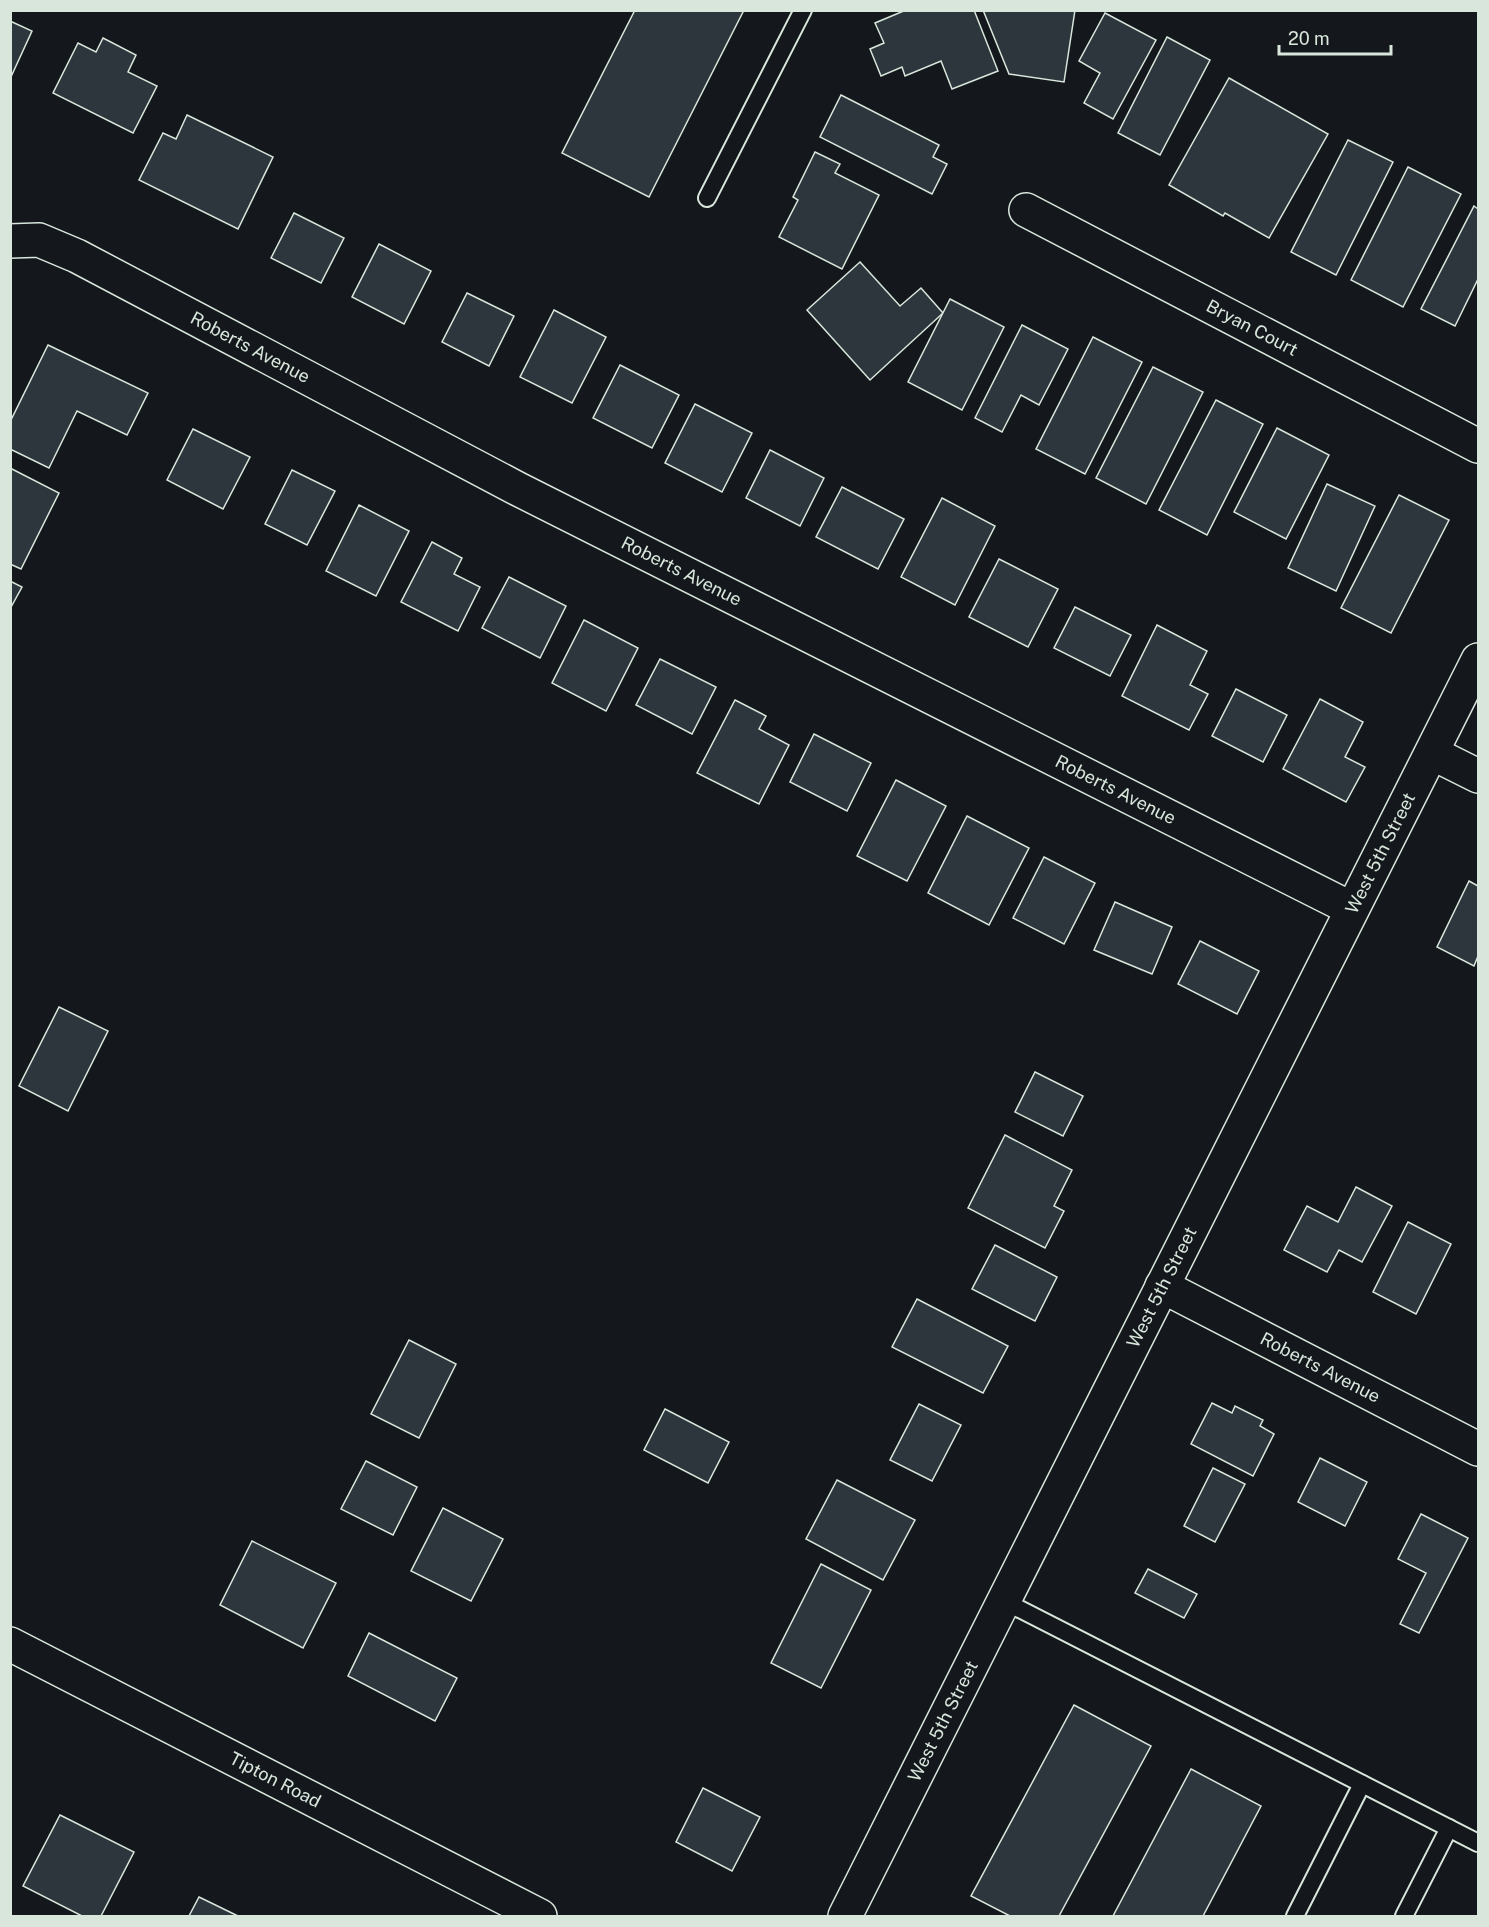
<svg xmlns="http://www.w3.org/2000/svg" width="1489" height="1927" viewBox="0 0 1489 1927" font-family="'Public Sans',sans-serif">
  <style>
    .building { fill: #2c363c; stroke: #d8e6dc; stroke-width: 1.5 }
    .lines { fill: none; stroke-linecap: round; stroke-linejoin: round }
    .service-casing { stroke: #d8e6dc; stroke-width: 20 }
    .minor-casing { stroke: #d8e6dc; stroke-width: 36 }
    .tertiary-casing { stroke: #d8e6dc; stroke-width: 36 }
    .service { stroke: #14181c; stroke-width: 16 }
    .minor { stroke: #14181c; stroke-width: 33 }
    .tertiary { stroke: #14181c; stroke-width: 33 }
    .labels { text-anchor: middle; stroke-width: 4.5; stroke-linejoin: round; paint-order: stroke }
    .street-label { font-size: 18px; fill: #d8e6dc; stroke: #14181c }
  </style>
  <rect width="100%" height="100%" fill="#14181c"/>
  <g class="building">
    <polygon points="635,10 744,10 649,197 562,153"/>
    <polygon points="906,10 974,10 998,71 952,89 941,61 905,76 902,67 881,76 870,49 884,43 875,23"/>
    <polygon points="983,10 1075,10 1064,82 1009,74"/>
    <polygon points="1105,13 1156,40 1113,119 1084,103 1100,73 1079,61"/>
    <polygon points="10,21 32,31 10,79"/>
    <polygon points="1167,37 1210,60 1160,155 1118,133"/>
    <polygon points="103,38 136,55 128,72 157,86 133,133 53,93 78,43 96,52"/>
    <polygon points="1229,78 1328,134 1269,238 1225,213 1223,216 1169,185"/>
    <polygon points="841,95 939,145 933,157 947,164 932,194 820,137"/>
    <polygon points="187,115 273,157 238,229 139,180 163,133 176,139"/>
    <polygon points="1348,140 1393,162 1336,275 1291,252"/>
    <polygon points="815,152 840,164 835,173 879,195 842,269 779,237 798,200 793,197"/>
    <polygon points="1408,167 1461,194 1403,307 1351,280"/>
    <polygon points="1474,206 1478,209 1478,279 1455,326 1421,309"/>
    <polygon points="294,213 344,238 321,283 271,258"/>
    <polygon points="379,244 431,271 404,324 352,297"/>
    <polygon points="860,262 900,306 921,288 943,313 870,380 807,310"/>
    <polygon points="467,293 514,316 489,366 442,342"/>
    <polygon points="950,299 1004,327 962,410 908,382"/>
    <polygon points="554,310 606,337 572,403 520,377"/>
    <polygon points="1022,325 1068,349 1039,405 1021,395 1002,432 975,418"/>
    <polygon points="1093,337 1142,362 1085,474 1036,449"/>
    <polygon points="48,345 148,393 127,435 77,411 49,468 10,449 10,422"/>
    <polygon points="620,365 679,395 652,448 593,418"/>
    <polygon points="1153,367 1203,392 1146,504 1096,478"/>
    <polygon points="1216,400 1263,424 1207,535 1159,510"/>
    <polygon points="695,404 752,433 722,492 665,463"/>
    <polygon points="1277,428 1329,455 1286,539 1234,512"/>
    <polygon points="193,429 250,457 223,509 167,480"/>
    <polygon points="770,450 824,478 800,526 746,498"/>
    <polygon points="10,468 59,493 21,569 10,564"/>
    <polygon points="292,470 335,491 307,545 265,524"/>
    <polygon points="1327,484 1375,506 1336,591 1288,568"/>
    <polygon points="842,487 904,519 878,569 816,537"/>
    <polygon points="1399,495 1449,520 1391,633 1341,608"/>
    <polygon points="942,498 995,526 955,605 901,577"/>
    <polygon points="359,505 409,531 376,596 326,571"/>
    <polygon points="432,542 462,558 454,574 480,587 458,631 401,602"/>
    <polygon points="999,559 1058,589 1028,647 969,617"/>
    <polygon points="509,577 566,606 540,658 482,628"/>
    <polygon points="10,581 22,587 10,609"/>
    <polygon points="1075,607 1131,635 1110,676 1054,648"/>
    <polygon points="584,620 638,648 606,711 552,683"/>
    <polygon points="1157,625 1207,651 1190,685 1208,694 1189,730 1122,696"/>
    <polygon points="660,659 716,687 692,734 636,705"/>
    <polygon points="1236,689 1287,715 1263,762 1212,736"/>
    <polygon points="1320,699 1363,722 1345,757 1365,767 1346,802 1283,769"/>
    <polygon points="735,700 766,716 759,729 789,745 759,804 697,773"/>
    <polygon points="814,734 871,763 847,811 790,782"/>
    <polygon points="896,780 946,806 907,881 857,856"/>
    <polygon points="967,816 1029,848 989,925 928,893"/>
    <polygon points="1044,857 1095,883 1064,944 1013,918"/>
    <polygon points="1469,881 1478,886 1478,956 1474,966 1437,947"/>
    <polygon points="1115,902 1172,927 1152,974 1094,950"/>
    <polygon points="1200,941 1259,971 1237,1014 1178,984"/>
    <polygon points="59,1007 108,1031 68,1111 19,1086"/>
    <polygon points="1035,1072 1083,1096 1063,1136 1015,1112"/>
    <polygon points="1005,1135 1072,1170 1054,1206 1064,1211 1045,1248 968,1208"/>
    <polygon points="1356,1187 1392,1206 1362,1262 1339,1250 1327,1272 1284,1250 1307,1206 1338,1222"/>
    <polygon points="1408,1222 1451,1244 1416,1314 1373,1292"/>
    <polygon points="995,1245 1057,1277 1035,1321 972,1289"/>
    <polygon points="917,1299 1008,1346 983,1393 892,1347"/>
    <polygon points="409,1340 456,1364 419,1438 371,1414"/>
    <polygon points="1212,1403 1232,1413 1235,1406 1263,1420 1260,1426 1274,1434 1253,1476 1191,1444"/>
    <polygon points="919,1404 961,1425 932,1481 890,1460"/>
    <polygon points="665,1409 729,1442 708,1483 644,1450"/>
    <polygon points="1320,1458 1367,1482 1345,1526 1298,1502"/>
    <polygon points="366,1461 417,1487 393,1535 341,1509"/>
    <polygon points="1213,1468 1245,1484 1215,1542 1184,1526"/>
    <polygon points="837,1480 915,1520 883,1580 806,1539"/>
    <polygon points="443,1508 503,1539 471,1601 411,1571"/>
    <polygon points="1421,1514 1468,1538 1419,1633 1400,1624 1426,1573 1398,1559"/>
    <polygon points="252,1541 336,1583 303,1648 220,1605"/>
    <polygon points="821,1564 871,1590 821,1688 771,1663"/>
    <polygon points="1148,1569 1197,1594 1184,1618 1135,1593"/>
    <polygon points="369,1633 457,1678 435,1721 348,1676"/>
    <polygon points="1074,1705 1151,1746 1059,1916 1010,1916 971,1896"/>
    <polygon points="1191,1769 1261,1806 1203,1916 1113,1916"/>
    <polygon points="703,1788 760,1817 732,1871 676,1842"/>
    <polygon points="60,1815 134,1852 101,1916 82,1916 23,1886"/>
    <polygon points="199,1897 238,1916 189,1916"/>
  </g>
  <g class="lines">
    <defs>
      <g id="service">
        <polyline points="707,198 803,10"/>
        <polyline points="1004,1601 1478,1843"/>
        <polyline points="1295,1916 1362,1784"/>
        <polyline points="1404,1916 1449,1828"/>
      </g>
      <g id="minor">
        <path id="s1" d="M1026 210 1478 446"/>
        <path id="s2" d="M10 241 39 240 77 256 518 489 1352 909"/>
        <polyline points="1432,753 1478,776"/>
        <path id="s3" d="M1162 1286 1478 1449"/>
      </g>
      <g id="tertiary">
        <path id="s4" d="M10 1644 540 1916"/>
        <path id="s5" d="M845 1916 1478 660"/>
      </g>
    </defs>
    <use href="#service" class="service-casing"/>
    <use href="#minor" class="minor-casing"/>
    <use href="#tertiary" class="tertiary-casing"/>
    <use href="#service" class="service"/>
    <use href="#minor" class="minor"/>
    <use href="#tertiary" class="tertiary"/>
  </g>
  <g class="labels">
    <g class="street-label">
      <text dy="6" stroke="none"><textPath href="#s1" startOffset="255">Bryan Court</textPath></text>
      <text dy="6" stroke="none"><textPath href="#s2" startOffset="266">Roberts Avenue</textPath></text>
      <text dy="6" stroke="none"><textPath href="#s2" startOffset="752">Roberts Avenue</textPath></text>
      <text dy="6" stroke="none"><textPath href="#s2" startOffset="1238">Roberts Avenue</textPath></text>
      <text dy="6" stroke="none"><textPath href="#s5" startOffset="1190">West 5th Street</textPath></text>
      <text dy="6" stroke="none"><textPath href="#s5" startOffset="704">West 5th Street</textPath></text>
      <text dy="6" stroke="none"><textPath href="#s3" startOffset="178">Roberts Avenue</textPath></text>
      <text dy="6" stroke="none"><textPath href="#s5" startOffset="218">West 5th Street</textPath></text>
      <text dy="6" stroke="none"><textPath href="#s4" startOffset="298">Tipton Road</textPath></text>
    </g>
  </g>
  <rect width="1489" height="1927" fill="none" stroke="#d8e6dc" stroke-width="24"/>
  <path d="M1279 45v9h112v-9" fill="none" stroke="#d8e6dc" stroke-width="3"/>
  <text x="1288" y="45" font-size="18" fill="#d8e6dc" stroke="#14181c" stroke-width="4.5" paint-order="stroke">20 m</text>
</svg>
